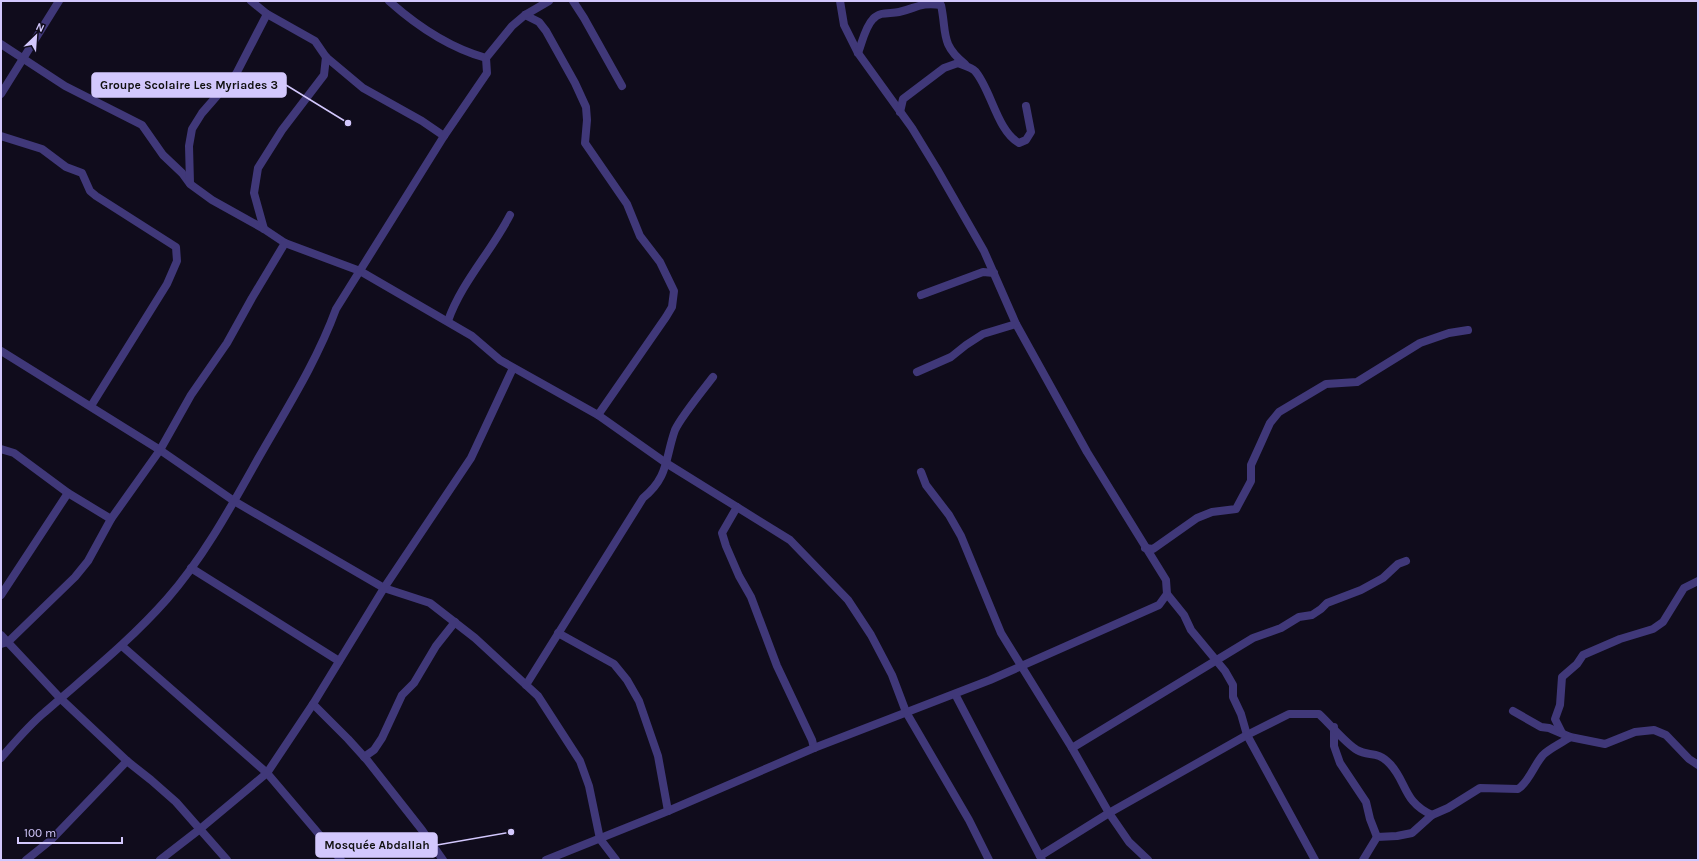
<svg xmlns="http://www.w3.org/2000/svg" width="1699" height="861" viewBox="0 0 1699 861" font-family="Karla,sans-serif">
  <style>
    .lines { fill: none; stroke-linecap: round; stroke-linejoin: round }
    .minor { stroke: #403879; stroke-width: 8 }
    .leader { fill: none; stroke: #d3c8fd; stroke-width: 1.5 }
    .callout-dot { fill: #d3c8fd; stroke: #100c1c; stroke-width: 1.5 }
    .callout { fill: #d3c8fd; stroke: #d3c8fd; stroke-width: 1.5 }
    .callout-label { font-size: 12px; text-anchor: middle; font-weight: bold; fill: #111 }
  </style>
  <rect width="100%" height="100%" fill="#100c1c"/>
  <g class="lines">
    <g class="minor">
      <polyline points="251,1 267,14 315,41 326,57 363,88 422,121 444,136"/>
      <path d="M389 1C417 26 450 48 486 58"/>
      <polyline points="573,1 584,18 622,86"/>
      <polyline points="840,1 844,25 858,53 912,128 937,169 984,251 1016,324 1087,452 1166,580 1167,594 1184,615 1191,630 1225,671 1233,685 1233,697 1241,714 1247,735 1315,860"/>
      <polyline points="525,15 539,22 546,31 575,83 586,107 587,120 585,143 627,204 640,236 660,262 674,291 672,307 666,317 598,415"/>
      <polyline points="1,44 65,86 142,125 163,155 182,173 190,184 212,200 264,229 285,243 360,271 472,336 500,360 598,415 666,463 790,540 848,600 871,635 892,675 906,712 969,820 989,860"/>
      <path d="M858 53C862 43 865 27 873 19 880 11 890 14 899 12 917 8 920 2 941 5 947 33 940 44 965 64"/>
      <polyline points="1,94 59,1"/>
      <path d="M900 112 903 99 944 68 958 63C962 65 971 67 975 71 991 89 997 131 1019 143L1026 140 1031 132 1026 106"/>
      <polyline points="1,136 42,149 66,167 82,173 90,191 96,196 176,247 177,261 167,284 91,406"/>
      <polyline points="190,183 189,146 192,129 202,113 236,74 267,14"/>
      <polyline points="264,229 254,193 258,168 282,130 324,75 326,57"/>
      <polyline points="921,295 983,272 994,273"/>
      <path d="M448 321C461 283 491 252 510 215"/>
      <polyline points="1,351 160,450 234,501 384,588 430,603 475,638 538,696 580,761 589,786 600,839 616,860"/>
      <polyline points="917,372 951,357 966,345 983,334 1016,324"/>
      <polyline points="1,449 14,453 68,493 111,519"/>
      <polyline points="921,472 926,485 949,515 961,536 1001,633 1072,748 1109,813 1129,842 1148,860"/>
      <polyline points="737,507 722,533 726,546 739,576 751,597 777,666 812,740 814,748"/>
      <polyline points="1145,548 1153,549 1197,518 1212,512 1236,509 1251,481 1251,465 1261,443 1270,423 1279,412 1326,384 1357,382 1420,343 1449,333 1468,330"/>
      <polyline points="191,568 339,661"/>
      <polyline points="1,595 68,493"/>
      <polyline points="558,633 614,664 627,680 639,701 658,756 668,811"/>
      <polyline points="1,635 61,699 127,761 151,780 176,802 227,860"/>
      <polyline points="1,644 8,642 75,577 88,561 111,519 160,450 191,395 227,343 252,298 285,243"/>
      <polyline points="122,646 267,773 341,860"/>
      <path d="M526 685 643 498C669 477 665 458 675 430 681 417 703 390 713 377"/>
      <polyline points="955,694 1042,860"/>
      <polyline points="313,704 348,739 367,760 422,830 443,860"/>
      <polyline points="1513,711 1541,727 1549,728 1570,737 1605,744 1635,732 1654,730 1666,735 1689,759 1698,765"/>
      <polyline points="1334,727 1334,746 1340,763 1366,802 1370,819 1377,837"/>
      <polyline points="1562,733 1555,719 1560,705 1562,677 1577,664 1583,655 1620,639 1653,629 1663,622 1684,588 1698,581"/>
      <polyline points="1072,748 1253,638 1281,628 1299,617 1312,615 1321,609 1327,603 1361,590 1383,578 1398,564 1406,561"/>
      <polyline points="364,757 374,750 382,738 402,695 414,683 436,646 455,622"/>
      <path d="M1 758C15 742 29 725 45 712 87 675 130 641 167 599 204 557 232 505 259 457 287 408 317 361 336 309L444 136 487 73 486 58 512 26 525 15 549 1"/>
      <path d="M1040 856 1109 813 1247 735 1289 714H1319C1329 723 1346 744 1357 750 1369 757 1377 750 1390 764 1407 782 1403 802 1432 815L1448 808 1480 788 1518 789C1529 782 1534 765 1543 755 1550 748 1562 743 1570 737"/>
      <polyline points="26,860 51,840 127,761"/>
      <polyline points="160,860 200,829 267,773 313,704 384,588 471,458 513,368"/>
      <polyline points="546,860 668,811 814,748 990,680 1159,605 1167,594"/>
      <polyline points="1363,860 1377,837 1397,836 1412,833 1432,815"/>
    </g>
  </g>
  <path class="leader" d="M348 123L286 85M511 832L437 845"/>
  <g class="callout-dot">
    <circle cx="348" cy="123" r="4"/>
    <circle cx="511" cy="832" r="4"/>
  </g>
  <g class="callout">
    <rect x="92" y="73" width="194" height="24" rx="4"/>
    <rect x="316" y="833" width="121" height="24" rx="4"/>
  </g>
  <g class="callout-label">
    <text x="189" y="89">Groupe Scolaire Les Myriades 3</text>
    <text x="377" y="849">Mosquée Abdallah</text>
  </g>
  <rect width="1699" height="861" fill="none" stroke="#d3c8fd" stroke-width="4"/>
  <g transform="translate(36 36) rotate(25)" stroke="#100c1c" stroke-width="3" paint-order="stroke">
  <path d="M0-3L7 15L0 10L-7 15Z" fill="#d3c8fd"/>
  <text y="-6" font-size="11" font-weight="bold" text-anchor="middle" fill="#d3c8fd">N</text>
  </g>
  <path d="M18 837v6h104v-6" fill="none" stroke="#d3c8fd" stroke-width="2"/>
  <text x="24" y="837" font-size="12" fill="#d3c8fd" stroke="#100c1c" stroke-width="3" paint-order="stroke">100 m</text>
</svg>
